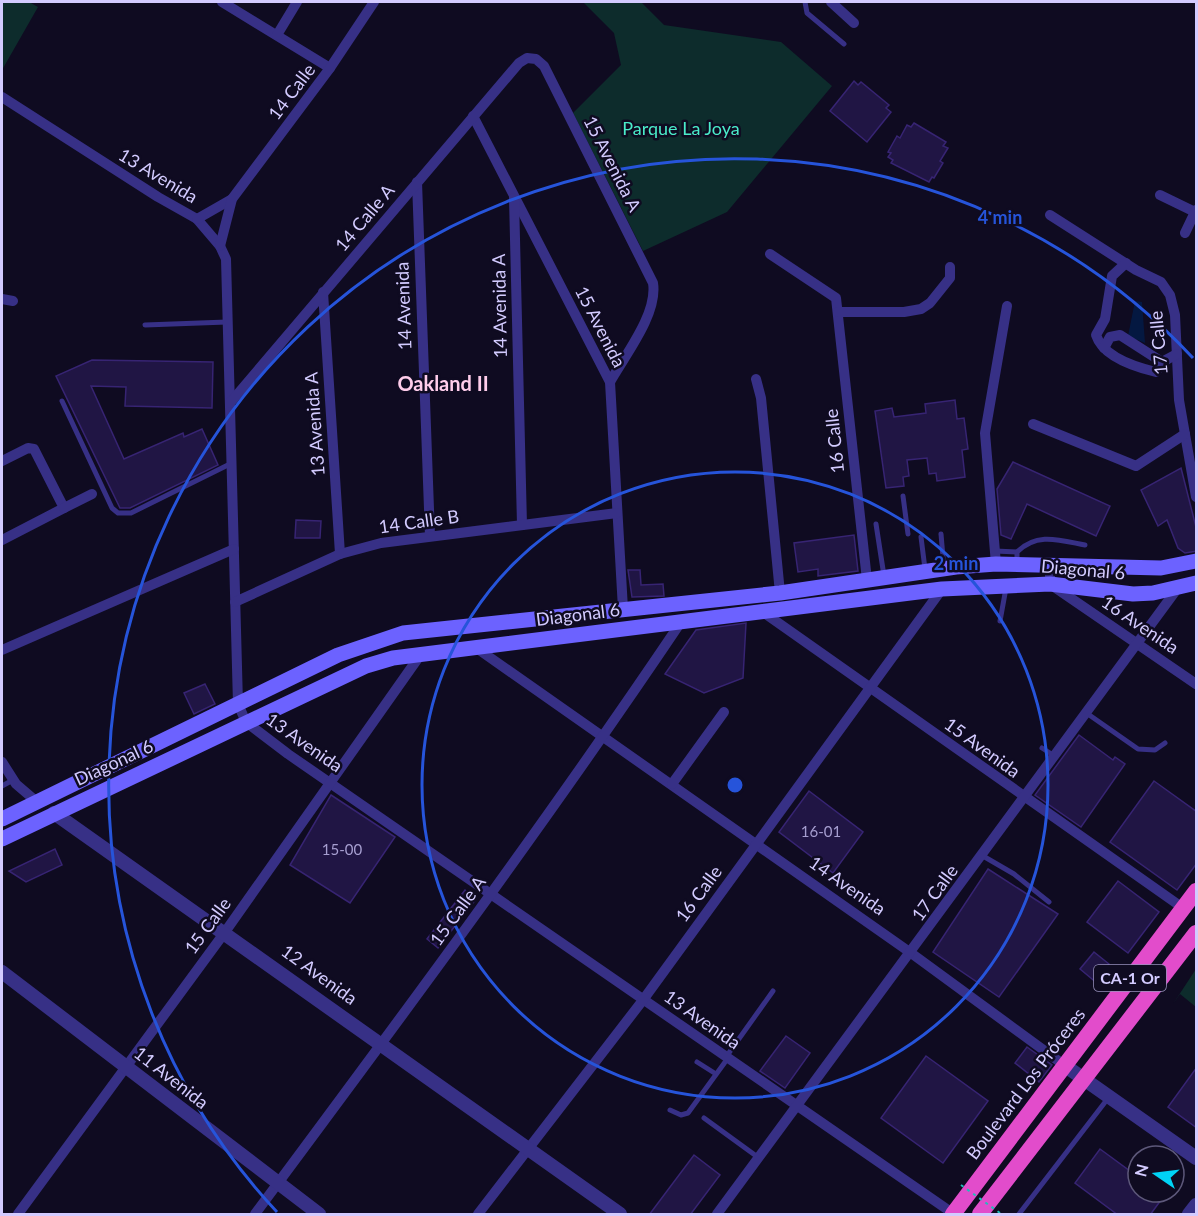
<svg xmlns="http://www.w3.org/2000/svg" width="1198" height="1216" viewBox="0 0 1198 1216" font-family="Lato,sans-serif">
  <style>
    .green { fill: #0d2c2c }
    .water { fill: #041841 }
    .building { fill: #201544; stroke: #372473; stroke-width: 1.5 }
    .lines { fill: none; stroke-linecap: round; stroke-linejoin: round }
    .service { stroke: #373086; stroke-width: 5 }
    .minor { stroke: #373086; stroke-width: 10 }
    .tertiary { stroke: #373086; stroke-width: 14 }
    .secondary { stroke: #6c62ff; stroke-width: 15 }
    .trunk { stroke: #e24ccb; stroke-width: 16 }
    .path-bridge { stroke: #20bdba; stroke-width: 2; stroke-dasharray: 3 4.5; stroke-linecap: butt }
    .ring { fill: none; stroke: #2654da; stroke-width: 3 }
    .labels { text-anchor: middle; stroke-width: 5; stroke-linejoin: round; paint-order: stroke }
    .number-label { font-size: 15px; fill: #a69ed0 }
    .shield { fill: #0f0b21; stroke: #9891bc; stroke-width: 1.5 }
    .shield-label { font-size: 16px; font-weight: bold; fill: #d3cbff }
    .street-label { font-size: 18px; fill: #d3cbff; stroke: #0f0b21 }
    .park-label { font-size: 18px; fill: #4aecca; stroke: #0f0b21 }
    .neighbourhood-label { font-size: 20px; font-weight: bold; fill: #ffcdeb; stroke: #0f0b21 }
    .centre { fill: #2654da; stroke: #0f0b21; stroke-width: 3 }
    .ring-label { font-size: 18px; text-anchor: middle; font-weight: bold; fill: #2654da; stroke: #0f0b21; stroke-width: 5; stroke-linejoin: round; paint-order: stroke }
  </style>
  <rect width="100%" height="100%" fill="#0f0b21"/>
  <g class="green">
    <polygon points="2,2 29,2 38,7 2,70"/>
    <polygon points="583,2 641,2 664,25 781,42 832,86 727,212 643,251 573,113 621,65 614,33"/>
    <polygon points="1196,969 1196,1007 1180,994 1173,1004"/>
  </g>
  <polygon class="water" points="1135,301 1142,302 1145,343 1128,336"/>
  <g class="building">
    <polygon points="854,81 858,85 861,82 889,105 886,108 891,112 867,142 830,111"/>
    <polygon points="914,123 946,142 943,146 948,148 940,161 943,163 934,178 932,177 929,182 891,163 893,160 888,157 891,153 888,152 897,136 900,138 907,125 911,127"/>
    <polygon points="92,360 213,362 212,408 125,406 126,387 91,386 124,459 183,433 184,437 202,429 218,465 130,508 120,508 56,376"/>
    <polygon points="955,400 957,419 964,418 968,449 962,450 965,477 937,481 936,473 929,474 927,458 907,460 909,476 903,477 904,486 886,488 875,411 892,408 894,417 926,413 925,404"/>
    <polygon points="1013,462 1110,506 1096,536 1027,504 1011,539 1001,535 997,489"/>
    <polygon points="1181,468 1197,531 1197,551 1185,553 1178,548 1167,520 1158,526 1141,490"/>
    <polygon points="296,520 321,521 320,538 295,538"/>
    <polygon points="854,535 858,571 818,576 818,569 798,572 794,543"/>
    <polygon points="628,570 640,570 641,585 663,584 664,596 632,597"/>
    <polygon points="746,623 743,678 704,693 665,674 696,630"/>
    <polygon points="205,684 215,704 194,714 184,693"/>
    <polygon points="1079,735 1113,760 1115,757 1125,764 1081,827 1035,795"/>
    <polygon points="1154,781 1197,812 1197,863 1177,890 1110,842"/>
    <polygon points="809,791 863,832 833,873 779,832"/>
    <polygon points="331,795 395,837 350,903 290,865"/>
    <polygon points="55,849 62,865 26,882 9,871"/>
    <polygon points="988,869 1058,914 999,997 933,952"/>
    <polygon points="1118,881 1159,912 1128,953 1087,922"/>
    <polygon points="465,890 476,899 438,948 427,939"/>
    <polygon points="1094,952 1109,964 1103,971 1112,979 1104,989 1080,969"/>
    <polygon points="786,1036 810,1053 785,1088 760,1071"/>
    <polygon points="1027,1047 1052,1065 1039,1082 1015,1063"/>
    <polygon points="926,1056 988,1101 943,1163 881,1118"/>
    <polygon points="1197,1067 1197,1128 1168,1107"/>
    <polygon points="1100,1149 1138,1177 1138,1192 1158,1192 1164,1196 1150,1215 1118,1215 1075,1183"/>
    <polygon points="694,1155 720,1175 690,1215 649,1215"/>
  </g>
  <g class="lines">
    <g class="service">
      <polyline points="805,2 807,13 844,44"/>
      <polyline points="145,325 227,322"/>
      <polyline points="62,401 112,508 118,513 131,513 232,463"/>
      <polyline points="903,496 908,534"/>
      <polyline points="876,524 884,576"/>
      <polyline points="941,534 944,569"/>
      <polyline points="921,537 925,569"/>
      <polyline points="995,551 1017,552"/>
      <path d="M1017 563V552C1037 532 1059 540 1085 545"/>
      <polyline points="1000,621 1006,588"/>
      <polyline points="1085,712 1138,749 1155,750 1165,743"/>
      <polyline points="1042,748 1053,755"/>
      <polyline points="2,786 13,780"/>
      <polyline points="983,856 1014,874 1049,902"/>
      <polyline points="726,1057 773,991"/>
      <polyline points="697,1062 716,1074"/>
      <polyline points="670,1110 681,1115 688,1113 728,1058"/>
      <polyline points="704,1118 759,1158"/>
      <polyline points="1019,1214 1109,1097"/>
    </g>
    <g class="minor">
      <polyline points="222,2 330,68"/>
      <polyline points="831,2 854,23"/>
      <polyline points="277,35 297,2"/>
      <polyline points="2,97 158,197 197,219 220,246 226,259 238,704 246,722 288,754 954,1214"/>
      <polyline points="473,116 610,382 623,609"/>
      <polyline points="417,182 430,536"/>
      <polyline points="1160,195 1195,212"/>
      <polyline points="514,198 522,525"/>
      <polyline points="1050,215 1136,270 1161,282 1170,295 1175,315 1179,400 1196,497"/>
      <polyline points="197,219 232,199"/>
      <polyline points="1185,233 1196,210"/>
      <polyline points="220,246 232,199 330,68 374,2"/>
      <polyline points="770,254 836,298 867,580"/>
      <path d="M1126 263 1112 276 1105 319 1096 335C1103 357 1135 367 1156 372L1162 362 1177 354"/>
      <polyline points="323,292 340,554"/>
      <polyline points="2,299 13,301"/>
      <polyline points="838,312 904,312 921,309 930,303 950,278 950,267"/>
      <polyline points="1104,348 1110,337 1120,335 1162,362"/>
      <polyline points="756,379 761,398 780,593"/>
      <path d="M230 403 519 63 527 58 536 59 544 66 653 283C658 314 625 355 610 382"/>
      <polyline points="1033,424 1136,466 1185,434"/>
      <polyline points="2,461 28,448 34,449 64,508 2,540"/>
      <polyline points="64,508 92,494"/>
      <polyline points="996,564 985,433 1007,306"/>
      <polyline points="1050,566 1050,584 1196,684"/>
      <polyline points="235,602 340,554 381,543 617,513"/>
      <polyline points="763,612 1183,908"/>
      <polyline points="475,647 911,953 1064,1065"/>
      <polyline points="2,650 234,549"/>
      <polyline points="2,762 16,784 37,802"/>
      <polyline points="672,784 724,712"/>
      <polyline points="18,1214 225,932 421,654"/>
      <path d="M255 1214C400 1019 545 824 681 622"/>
      <polyline points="478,1214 643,1000 942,589"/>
      <polyline points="717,1214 1177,589"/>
    </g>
    <g class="tertiary">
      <polyline points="54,813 620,1214"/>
      <polyline points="2,972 319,1214"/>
      <polyline points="1064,1065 1196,1158"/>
      <polyline points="1189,1214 1196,1205"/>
    </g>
    <g class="secondary">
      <polyline points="2,819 338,655 403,633 780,593 956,567 996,564 1161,568 1196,561"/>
      <polyline points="2,839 366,666 393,658 942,589 1050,584 1133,594 1153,593 1196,583"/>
    </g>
    <g class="trunk">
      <polyline points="953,1214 1196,891"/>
      <polyline points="980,1214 1196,933"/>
    </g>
    <polyline class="path-bridge" points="961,1185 1000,1213"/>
  </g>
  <g class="ring">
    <circle cx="735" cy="785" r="313"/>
    <path d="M277 1212A626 626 0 1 1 1193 358"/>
  </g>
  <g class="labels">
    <g class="number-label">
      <text x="821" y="837">16-01</text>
      <text x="342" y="855">15-00</text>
    </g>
    <rect class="shield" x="1094" y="965" width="72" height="26" rx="4.5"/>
    <g class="shield-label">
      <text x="1130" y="984">CA-1 Or</text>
    </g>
    <g class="street-label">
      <text transform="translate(292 92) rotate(-53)" y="6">14 Calle</text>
      <text transform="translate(612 164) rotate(63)" y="6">15 Avenida A</text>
      <text transform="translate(158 176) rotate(31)" y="6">13 Avenida</text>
      <text transform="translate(365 218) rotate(-50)" y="6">14 Calle A</text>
      <text transform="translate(404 306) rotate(-92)" y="6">14 Avenida</text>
      <text transform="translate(500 306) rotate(-91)" y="6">14 Avenida A</text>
      <text transform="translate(600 327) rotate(63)" y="6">15 Avenida</text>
      <text transform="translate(1159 343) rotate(-95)" y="6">17 Calle</text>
      <text transform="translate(315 424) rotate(-94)" y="6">13 Avenida A</text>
      <text transform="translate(835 441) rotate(-96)" y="6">16 Calle</text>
      <text transform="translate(419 522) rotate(-8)" y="6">14 Calle B</text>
      <text transform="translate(1083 570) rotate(5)" y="6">Diagonal 6</text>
      <text transform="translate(578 615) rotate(-7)" y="6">Diagonal 6</text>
      <text transform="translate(1140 625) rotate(34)" y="6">16 Avenida</text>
      <text transform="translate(304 743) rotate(35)" y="6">13 Avenida</text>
      <text transform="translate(982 748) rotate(36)" y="6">15 Avenida</text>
      <text transform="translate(114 763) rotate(-25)" y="6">Diagonal 6</text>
      <text transform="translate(847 886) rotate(35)" y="6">14 Avenida</text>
      <text transform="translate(935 893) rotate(-54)" y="6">17 Calle</text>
      <text transform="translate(699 894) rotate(-54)" y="6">16 Calle</text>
      <text transform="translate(458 911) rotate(-54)" y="6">15 Calle A</text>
      <text transform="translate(208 926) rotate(-54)" y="6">15 Calle</text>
      <text transform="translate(319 975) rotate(36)" y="6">12 Avenida</text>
      <text transform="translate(702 1020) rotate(35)" y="6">13 Avenida</text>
      <text transform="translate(171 1078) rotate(38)" y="6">11 Avenida</text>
      <text transform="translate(1026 1084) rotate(-53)" y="6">Boulevard Los Próceres</text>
    </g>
    <g class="park-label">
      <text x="681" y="135">Parque La Joya</text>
    </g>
    <g class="neighbourhood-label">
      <text x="443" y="391">Oakland II</text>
    </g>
  </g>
  <circle cx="735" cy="785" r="9" class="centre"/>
  <g class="ring-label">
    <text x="1000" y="224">4 min</text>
    <text x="956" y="570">2 min</text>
  </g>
  <rect width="1198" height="1216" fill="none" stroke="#d3cbff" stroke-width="6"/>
  <g transform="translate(1156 1174) rotate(284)"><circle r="28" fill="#0f0b21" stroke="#5d587a" stroke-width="1.5"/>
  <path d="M0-4.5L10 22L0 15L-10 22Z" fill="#00d3f6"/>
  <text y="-9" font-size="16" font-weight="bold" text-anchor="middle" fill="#d3cbff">N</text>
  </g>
</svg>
